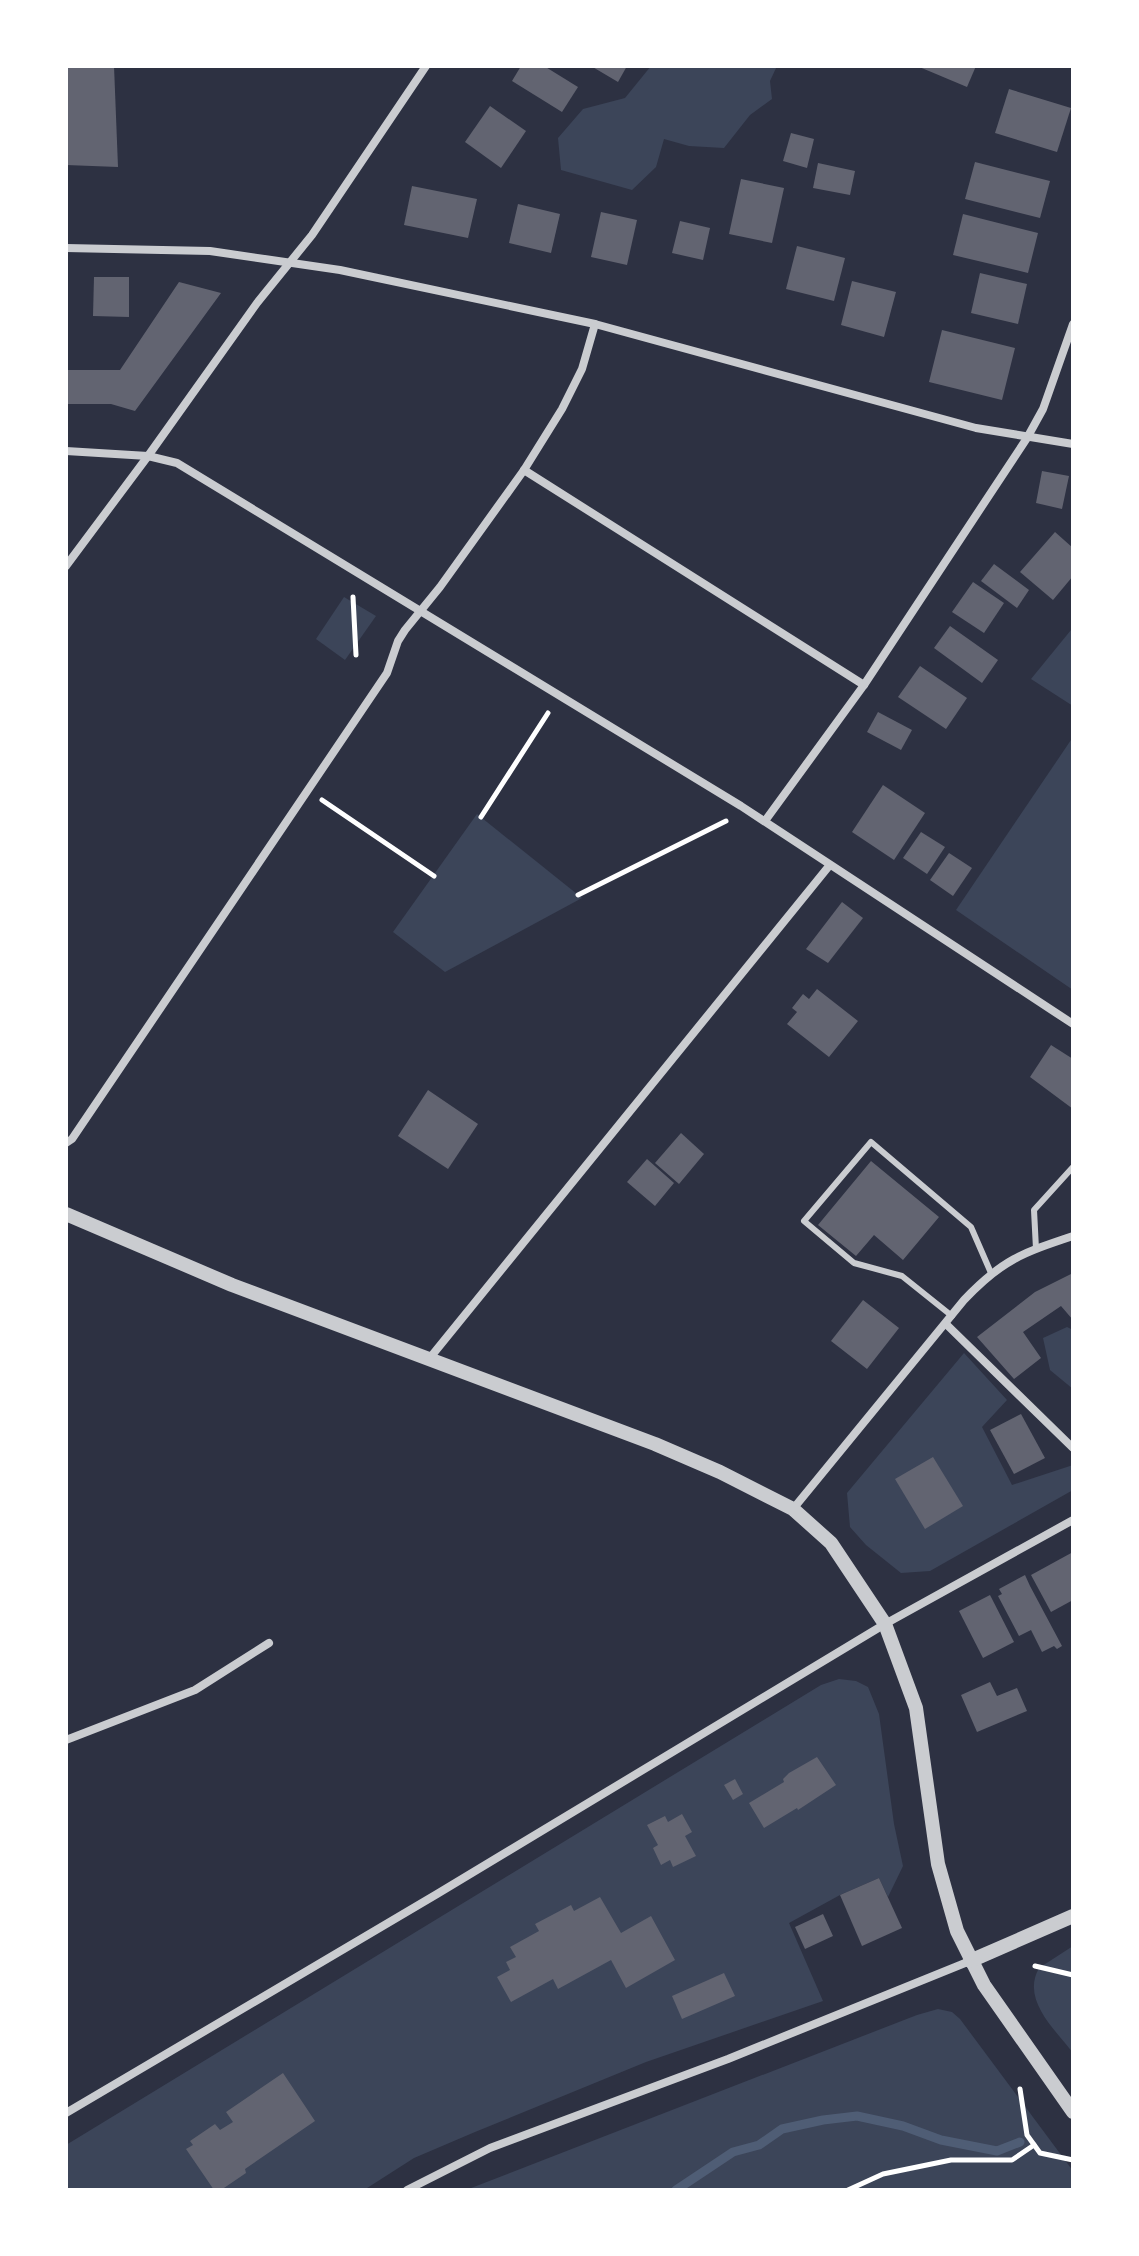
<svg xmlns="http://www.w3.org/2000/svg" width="1139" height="2256" viewBox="0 0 1139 2256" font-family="'PT Sans Narrow',sans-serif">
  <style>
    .green { fill: #3c4559 }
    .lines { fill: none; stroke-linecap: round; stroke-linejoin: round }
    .stream { stroke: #4f5d75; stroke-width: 9 }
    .building { fill: #626471 }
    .path { stroke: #fff; stroke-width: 5 }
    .service { stroke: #caccd0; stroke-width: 6 }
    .minor { stroke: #caccd0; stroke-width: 8 }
    .tertiary { stroke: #caccd0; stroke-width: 14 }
  </style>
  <rect width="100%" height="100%" fill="#2d3142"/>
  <g class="green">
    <polygon points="651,66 777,66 770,81 772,99 750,115 724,148 689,146 664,139 656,167 632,190 561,170 558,138 583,109 625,98"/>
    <polygon points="344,597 376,616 345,660 316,639"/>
    <polygon points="1071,630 1073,630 1073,706 1031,679"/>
    <polygon points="1073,737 1073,990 956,910"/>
    <polygon points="477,814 582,898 445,972 393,932"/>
    <polygon points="1067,1327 1073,1330 1073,1389 1050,1370 1043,1338"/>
    <polygon points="964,1353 1007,1400 982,1427 1012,1485 1073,1465 1073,1490 930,1571 901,1573 866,1545 850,1527 847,1493"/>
    <polygon points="839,1679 856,1681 868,1687 879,1714 894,1824 903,1866 888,1897 879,1878 840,1895 789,1923 823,2001 646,2062 475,2132 414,2158 364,2190 66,2190 66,2145 821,1685"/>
    <path d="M1073 1946V2053C1055 2029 1021 2000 1039 1968Z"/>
    <polygon points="938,2009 952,2012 960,2019 1073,2171 1073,2190 466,2190 917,2015"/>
  </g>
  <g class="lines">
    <polyline class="stream" points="676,2190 733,2152 759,2145 782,2129 823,2120 857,2116 903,2126 941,2140 997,2151 1020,2142"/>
  </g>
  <g class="building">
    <polygon points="66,66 114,66 118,167 66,165"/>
    <polygon points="521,66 544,66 578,87 562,112 512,81"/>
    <polygon points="591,66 627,66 618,82"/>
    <polygon points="917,66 976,66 967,87"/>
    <polygon points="1009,89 1071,108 1057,152 995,133"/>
    <polygon points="490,106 526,131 501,168 465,142"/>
    <polygon points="791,133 814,139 807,168 783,161"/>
    <polygon points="975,162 1050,181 1040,218 965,199"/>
    <polygon points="818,163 855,171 850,195 813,188"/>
    <polygon points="741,179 784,188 772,243 729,234"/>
    <polygon points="412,186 477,199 468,238 404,225"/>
    <polygon points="518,204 560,214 551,253 509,243"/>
    <polygon points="601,212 637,220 627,265 591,257"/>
    <polygon points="963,214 1038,233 1028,273 953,255"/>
    <polygon points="680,221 710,228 703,260 672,253"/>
    <polygon points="797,246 845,258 834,301 786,289"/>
    <polygon points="980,273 1027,284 1018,324 971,313"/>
    <polygon points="94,277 129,277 129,317 93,316"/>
    <polygon points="852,281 896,292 884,337 841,325"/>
    <polygon points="179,282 221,293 135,411 111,404 66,404 66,370 120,370"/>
    <polygon points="942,330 1015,348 1002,400 929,382"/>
    <polygon points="1042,471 1069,476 1062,509 1036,503"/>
    <polygon points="1055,532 1073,548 1073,576 1053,600 1020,572"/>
    <polygon points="994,564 1029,590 1017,608 981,581"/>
    <polygon points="973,582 1004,603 984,633 952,612"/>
    <polygon points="950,626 998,660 982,683 934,648"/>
    <polygon points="920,666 967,698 946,729 898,697"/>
    <polygon points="878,712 912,730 901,750 867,732"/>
    <polygon points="883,785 925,813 894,860 852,832"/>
    <polygon points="921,832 945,847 927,874 903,858"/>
    <polygon points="949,853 972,868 953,896 930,880"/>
    <polygon points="842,902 863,918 828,963 806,949"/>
    <polygon points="817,989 858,1021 829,1057 787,1024 797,1012 792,1008 803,994 809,999"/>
    <polygon points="1051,1045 1073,1059 1073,1109 1030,1077"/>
    <polygon points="428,1090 478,1124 448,1169 398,1136"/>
    <polygon points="681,1133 704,1154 679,1184 655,1163"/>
    <polygon points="647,1159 674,1183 655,1206 627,1182"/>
    <polygon points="871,1161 939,1217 903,1260 874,1235 856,1256 818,1225"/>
    <polygon points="1073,1273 1073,1320 1061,1306 1023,1332 1041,1358 1014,1379 977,1337 1035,1292"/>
    <polygon points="863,1300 899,1328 867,1369 831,1341"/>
    <polygon points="1021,1414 1045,1458 1014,1474 990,1430"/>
    <polygon points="933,1457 963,1506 925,1529 895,1479"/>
    <polygon points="1073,1552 1073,1600 1051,1612 1031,1575"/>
    <polygon points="1025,1575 1030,1586 1062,1646 1057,1649 1054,1646 1042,1652 1031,1630 1019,1636 998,1596 1002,1594 999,1589"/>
    <polygon points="990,1595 1014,1642 983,1658 959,1611"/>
    <polygon points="990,1682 997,1696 1017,1688 1027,1711 977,1732 961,1695"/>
    <polygon points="817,1757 836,1785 798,1810 797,1808 764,1828 749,1803 784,1782 783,1779 789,1773"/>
    <polygon points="735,1779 743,1794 733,1800 724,1785"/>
    <polygon points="682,1814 692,1832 685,1836 696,1856 673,1867 670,1860 661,1865 653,1848 658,1845 647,1825 665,1816 668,1822"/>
    <polygon points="879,1878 902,1928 862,1946 840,1895"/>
    <polygon points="600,1897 621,1933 651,1916 675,1960 626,1988 611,1960 558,1989 553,1979 511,2002 497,1977 510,1970 506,1962 516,1957 510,1947 539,1931 535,1924 571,1905 574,1911"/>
    <polygon points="823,1914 833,1936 805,1949 795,1927"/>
    <polygon points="724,1973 735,1996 682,2019 672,1996"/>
    <polygon points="283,2073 315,2121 245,2169 246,2173 221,2190 214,2190 186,2149 193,2145 190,2141 215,2124 220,2130 233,2122 226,2112"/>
  </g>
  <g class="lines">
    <g class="path">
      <polyline points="353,597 356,655"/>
      <polyline points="322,800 434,876"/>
      <polyline points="481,817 548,713"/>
      <polyline points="578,895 726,821"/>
      <polyline points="1035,1966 1073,1975"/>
      <polyline points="1020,2089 1027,2135 1040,2153 1073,2160"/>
      <polyline points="848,2190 883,2174 951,2160 1012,2160 1034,2145"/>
    </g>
    <g class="service">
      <polyline points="1036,1249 1034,1210 1073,1167"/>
      <polyline points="952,1316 902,1276 854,1263 804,1221 871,1142 971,1227 991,1273"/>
    </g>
    <g class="minor">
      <polyline points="66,248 210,251 340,270 595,324 976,428 1073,444"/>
      <polyline points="66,451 148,456 177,463 741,806 1073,1024"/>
      <polyline points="524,470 864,685"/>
      <polyline points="66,566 148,456 257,303 312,235 426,66"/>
      <polyline points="765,821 864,685 1027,438 1043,409 1073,324"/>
      <polyline points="66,1143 72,1139 387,673 398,641 405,630 440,587 524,470 562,409 582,369 595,324"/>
      <polyline points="946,1324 1073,1448"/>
      <polyline points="429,1359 829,866"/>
      <path d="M793 1509 964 1300C1002 1260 1022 1253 1073 1236"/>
      <polyline points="66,1740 195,1690 269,1643"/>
      <polyline points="66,2113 437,1894 885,1624 1073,1520"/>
      <polyline points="407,2190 490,2148 728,2059 970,1961"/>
    </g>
    <g class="tertiary">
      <polyline points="66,1214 232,1285 655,1444 720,1472 793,1509 831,1543 885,1624 916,1708 938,1864 957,1931 984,1985 1073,2112"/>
      <polyline points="970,1961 1073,1916"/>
    </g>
  </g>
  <rect width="1139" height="2256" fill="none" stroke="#ffffff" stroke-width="136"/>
</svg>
